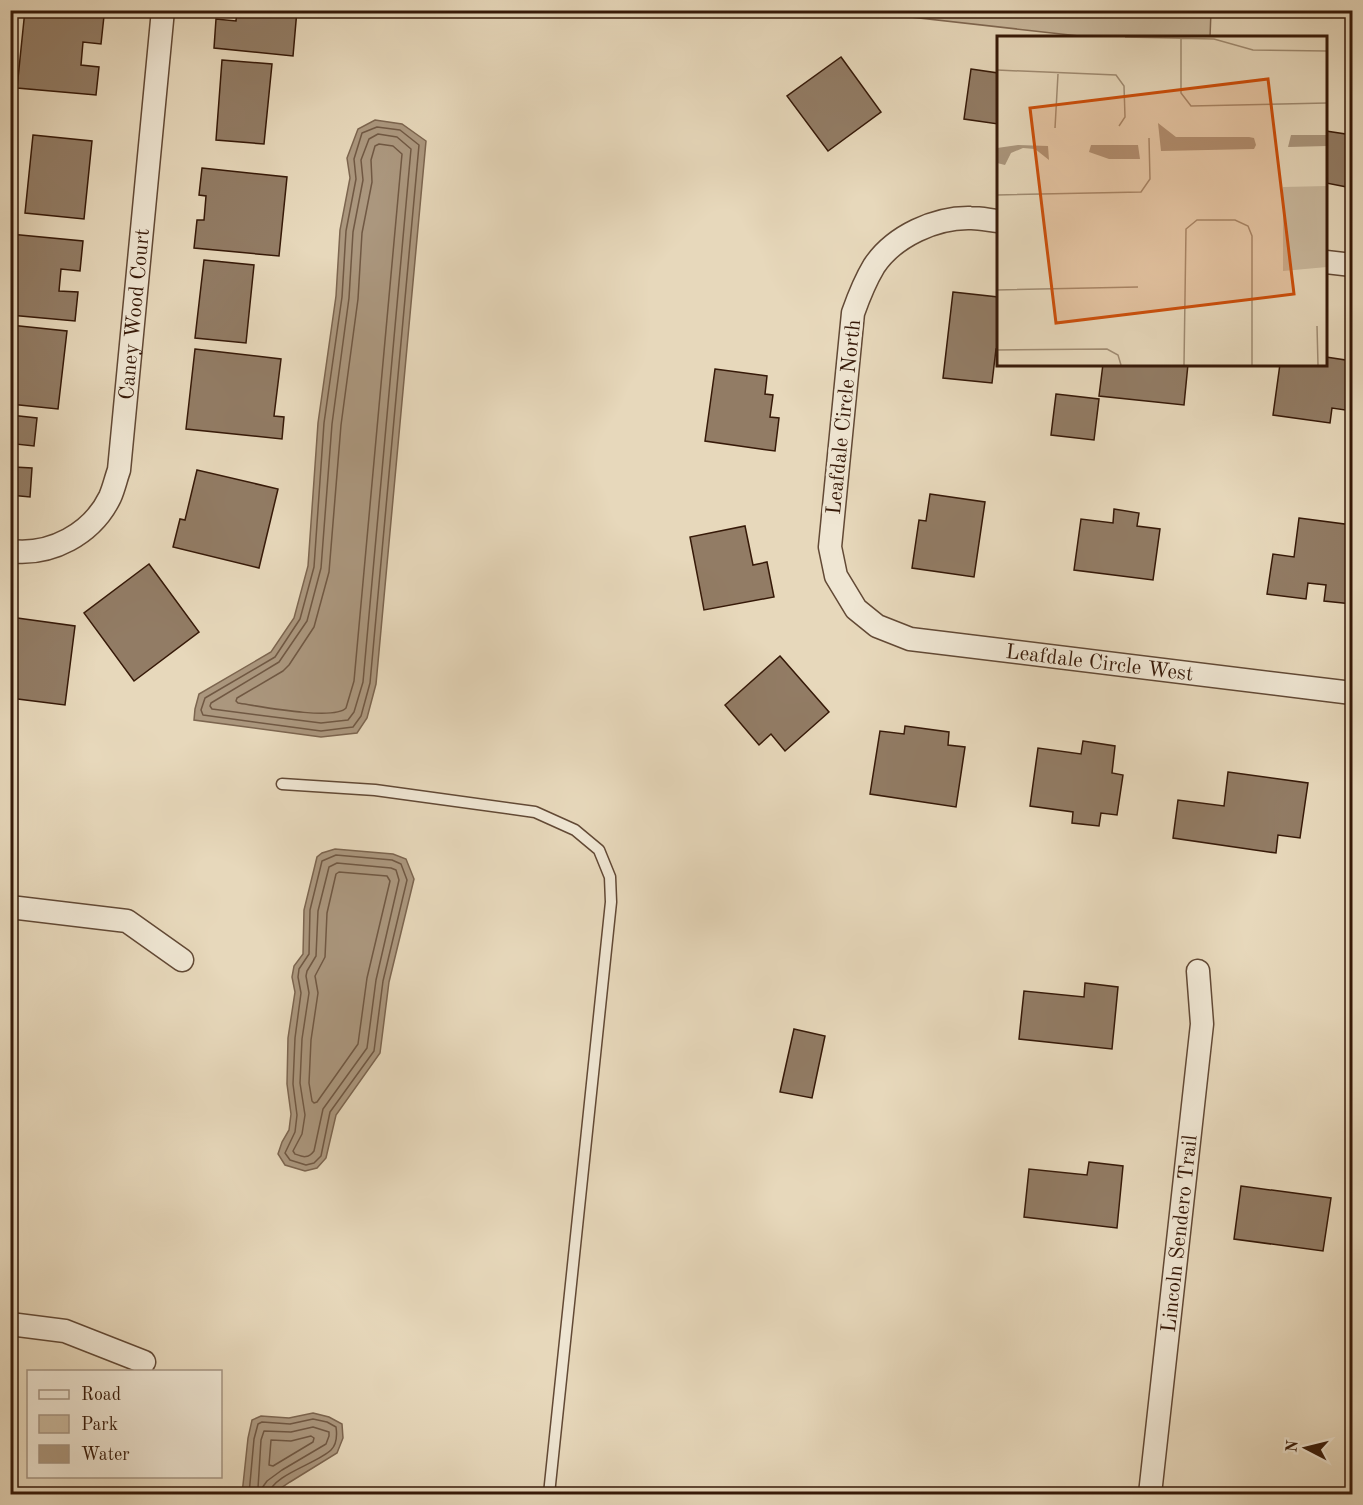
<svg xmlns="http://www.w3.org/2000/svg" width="1363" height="1505" viewBox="0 0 1363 1505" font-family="'Old Standard TT',serif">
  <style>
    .green { fill: #c9b89d; stroke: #806852; stroke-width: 1.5 }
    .water { fill: #ab977e; stroke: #7c654f; stroke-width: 1.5 }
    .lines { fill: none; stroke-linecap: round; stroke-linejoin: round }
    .shore { stroke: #705843; stroke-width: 1.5 }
    .building { fill: #927c65; stroke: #361908; stroke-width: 1.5 }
    .lane-casing { stroke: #624935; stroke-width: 13 }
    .street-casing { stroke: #624935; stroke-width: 25 }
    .lane { stroke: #efe6d3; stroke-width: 10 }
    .street { stroke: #efe6d3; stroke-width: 22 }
    .labels { text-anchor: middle; stroke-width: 6; stroke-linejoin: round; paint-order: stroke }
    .street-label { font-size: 21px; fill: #361908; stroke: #efe6d3 }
    .inset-road { fill: none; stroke: #a08c73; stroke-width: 1.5 }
    .view { fill: #cd4f0b; fill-opacity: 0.15; stroke: #cd4f0b; stroke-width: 3 }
    .inset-edge { fill: none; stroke: #361908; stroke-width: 3 }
  </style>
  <rect width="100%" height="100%" fill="#e7d8bb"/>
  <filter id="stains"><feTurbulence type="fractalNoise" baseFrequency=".00333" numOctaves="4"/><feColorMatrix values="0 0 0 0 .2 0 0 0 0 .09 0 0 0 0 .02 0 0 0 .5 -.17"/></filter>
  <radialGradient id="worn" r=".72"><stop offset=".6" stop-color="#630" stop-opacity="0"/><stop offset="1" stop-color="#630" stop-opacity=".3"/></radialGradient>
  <polygon class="green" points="857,11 1211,11 1210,37 1088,37"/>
  <g class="water">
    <polygon points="375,120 402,124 426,141 376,684 367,718 357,733 321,737 194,720 195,709 199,694 271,652 294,618 308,566 318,423 336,296 340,230 350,178 347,158 358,129"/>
    <polygon points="335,849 393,854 406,859 414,879 389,982 380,1053 336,1115 326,1158 317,1168 305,1171 285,1165 278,1154 282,1142 289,1130 291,1114 287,1084 288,1038 295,992 292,977 294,966 303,954 304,910 317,857 322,853"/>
    <polygon points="313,1413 329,1417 342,1424 343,1438 337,1453 290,1482 272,1494 242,1494 248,1438 252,1420 261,1416 289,1418"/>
  </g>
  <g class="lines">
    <g class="shore">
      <polygon points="377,127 400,130 419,145 370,683 361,716 353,727 321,731 203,715 201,710 205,698 275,657 300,619 314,567 324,423 342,297 346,231 356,179 354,159 362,133"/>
      <polygon points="378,134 397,137 411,149 363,682 354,712 348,720 321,723 212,709 210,706 211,703 279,662 307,621 321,568 332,424 349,298 353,232 363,180 361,160 369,139"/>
      <path d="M379 144 393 146 402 154 354 681 346 708C334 721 258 706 238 703L236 701 237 698 283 671 289 665 314 627 329 572 341 425 358 299 362 233 372 182 371 160 375 146Z"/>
      <polygon points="336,855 392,860 401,864 407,880 383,981 374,1051 330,1112 321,1156 314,1163 306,1165 290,1160 285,1153 295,1132 297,1115 293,1084 295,1038 301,993 298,977 299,969 309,954 310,910 322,861"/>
      <path d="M337 863 391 868 396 870 399 880 376 980 367 1048 323 1109 314 1151C308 1159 303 1157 295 1154L293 1151 302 1134 305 1115 300 1083 302 1039 309 993 306 976 307 971 316 956 318 911 329 867Z"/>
      <polygon points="339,872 387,876 390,881 367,978 358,1044 317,1102 314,1103 312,1101 309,1083 311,1040 318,993 315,976 325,957 327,913 336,874"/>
      <polygon points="313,1427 329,1432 329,1436 326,1444 282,1470 267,1481 262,1488 258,1488 261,1440 264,1431 291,1432"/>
      <polygon points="311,1436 314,1438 313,1442 273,1466 269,1465 271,1440 291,1441"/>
      <path d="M249 1494 254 1439 258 1424 262 1422 290 1424 313 1419 327 1422 336 1427C337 1434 337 1444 331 1450 318 1463 272 1475 269 1494"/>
    </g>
  </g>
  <g class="building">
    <polygon points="25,10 50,10 104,16 101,44 83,42 81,65 99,67 96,95 17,88"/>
    <polygon points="237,10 297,10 293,56 214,48 216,19 236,21"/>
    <polygon points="841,57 881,112 828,151 787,96"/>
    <polygon points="222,60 272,64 264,144 216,140"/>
    <polygon points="971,69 998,73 998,124 964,119"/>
    <polygon points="1326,131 1352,135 1352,188 1326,183"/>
    <polygon points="33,135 92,141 84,219 25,213"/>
    <polygon points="202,168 287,177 279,256 194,248 197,220 204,220 206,196 199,195"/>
    <polygon points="10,234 83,241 80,271 61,269 59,291 78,292 75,321 10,315"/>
    <polygon points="204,260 254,265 246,343 195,338"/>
    <polygon points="953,292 998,297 998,349 996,349 992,383 943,378"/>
    <polygon points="10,325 67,331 58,409 10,404"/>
    <polygon points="195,349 281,359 274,416 284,417 282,439 186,429"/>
    <polygon points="1326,357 1352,361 1352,411 1332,408 1330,423 1273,415 1280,364 1326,364"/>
    <polygon points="1103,364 1188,364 1184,405 1099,396"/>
    <polygon points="715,369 767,376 765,394 773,395 770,417 779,418 775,451 705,441"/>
    <polygon points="1056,394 1099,399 1094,440 1051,435"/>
    <polygon points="10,415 37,418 34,446 16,444 14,467 32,468 30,497 10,495"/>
    <polygon points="197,470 278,489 259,568 173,547 180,519 185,520"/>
    <polygon points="930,494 985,502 974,577 912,568 919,520 926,521"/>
    <polygon points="1114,509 1139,513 1137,526 1160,529 1153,580 1074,570 1081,519 1113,523"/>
    <polygon points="1299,518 1352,525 1352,604 1324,601 1326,585 1308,583 1306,599 1267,594 1273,554 1294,557"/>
    <polygon points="745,526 753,565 767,562 774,597 704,610 690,537"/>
    <polygon points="149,564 199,632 134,681 84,613"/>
    <polygon points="10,617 75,626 65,705 10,698"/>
    <polygon points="780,656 829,712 785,751 771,734 759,745 725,705"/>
    <polygon points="905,726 949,732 948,745 965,747 956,807 870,794 880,731 904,734"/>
    <polygon points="1083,741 1115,746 1112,773 1123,775 1117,815 1101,813 1099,826 1072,823 1073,812 1030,806 1038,748 1081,754"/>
    <polygon points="1228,772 1308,783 1300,838 1278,835 1276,853 1173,838 1178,800 1224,806"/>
    <polygon points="1085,983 1118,987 1112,1049 1019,1039 1024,991 1084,997"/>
    <polygon points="794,1029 825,1036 812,1098 780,1092"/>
    <polygon points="1089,1162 1123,1166 1117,1228 1024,1217 1029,1169 1087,1175"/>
    <polygon points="1241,1186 1331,1198 1323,1251 1234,1239"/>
  </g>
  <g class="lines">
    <defs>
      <polyline id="lane" points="282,784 375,790 535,812 575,830 599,850 610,877 611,902 549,1494"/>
      <g id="street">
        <path id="s1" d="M998 221C989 220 980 218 971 218 936 217 894 236 874 266 865 281 859 296 853 313L830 547 836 576 856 609 877 626 910 639 1352 693"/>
        <polyline points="1326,262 1352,265"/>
        <path id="s2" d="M10 551C51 556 92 534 110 497 114 488 116 478 119 470L163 10"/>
        <polyline points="10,907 127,921 182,960"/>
        <polyline points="10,1324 65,1331 144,1362"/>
        <path id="s3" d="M1150 1494 1202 1024 1198 971"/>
      </g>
    </defs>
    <use href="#lane" class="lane-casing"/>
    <use href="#street" class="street-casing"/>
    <use href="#lane" class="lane"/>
    <use href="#street" class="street"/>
  </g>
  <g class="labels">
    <g class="street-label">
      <text dy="7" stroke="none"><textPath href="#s2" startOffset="306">Caney Wood Court</textPath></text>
      <text transform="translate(843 417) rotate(-84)" y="7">Leafdale Circle North</text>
      <text dy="7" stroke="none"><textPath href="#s1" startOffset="748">Leafdale Circle West</textPath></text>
      <text dy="7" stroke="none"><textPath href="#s3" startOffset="262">Lincoln Sendero Trail</textPath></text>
    </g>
  </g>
  <g transform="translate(997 36)">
    <rect width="330" height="330" fill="#e7d8bb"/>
    <path d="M330 150V231L286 235V151Z" fill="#c9b89d"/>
    <path d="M161 87 179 101H252L257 102 259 109 257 113 164 115ZM294 99H330V110L291 111ZM21 109 51 110 52 124 38 113 26 112 14 117 8 129 0 127V112ZM94 109H141L143 123H112L92 116Z" fill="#ab977e"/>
    <path class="inset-road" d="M128 1 217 3 256 14 330 15M184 2V57L194 70 330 67M0 34 119 39 127 50 128 81 122 90M58 92 61 38M0 159 144 156 153 143 152 102M0 254 141 251M320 290 321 329M0 314 110 313 121 319 124 329M187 329 189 193 200 184H238L251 190 255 200V329"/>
    <path class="view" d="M271 43 297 258 59 287 33 72Z"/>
    <rect width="330" height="330" class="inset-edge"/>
  </g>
  <rect width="1363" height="1505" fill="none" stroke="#e7d8bb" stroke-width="36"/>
  <rect x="12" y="12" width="1339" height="1481" fill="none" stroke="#361908" stroke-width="3"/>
  <rect x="18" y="18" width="1327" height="1469" fill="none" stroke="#361908" stroke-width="1.5"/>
  <rect x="27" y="1370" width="195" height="108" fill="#efe6d3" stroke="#a59482" stroke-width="1.5"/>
  <rect x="39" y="1390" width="30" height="9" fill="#efe6d3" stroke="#a59482" stroke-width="1.5"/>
  <text x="81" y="1400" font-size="18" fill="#361908">Road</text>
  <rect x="39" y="1415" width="30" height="18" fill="#c9b89d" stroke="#a59482" stroke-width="1.5"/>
  <text x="81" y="1430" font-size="18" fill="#361908">Park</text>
  <rect x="39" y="1445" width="30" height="18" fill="#ab977e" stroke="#a59482" stroke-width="1.5"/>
  <text x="81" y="1460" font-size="18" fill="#361908">Water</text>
  <g transform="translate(1306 1448) rotate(277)" stroke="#efe6d3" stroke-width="4.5" paint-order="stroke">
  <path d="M0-4.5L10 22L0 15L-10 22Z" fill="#361908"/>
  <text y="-9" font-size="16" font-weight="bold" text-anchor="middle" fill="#361908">N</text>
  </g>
  <rect width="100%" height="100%" filter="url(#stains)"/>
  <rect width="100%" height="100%" fill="url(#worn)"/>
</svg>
